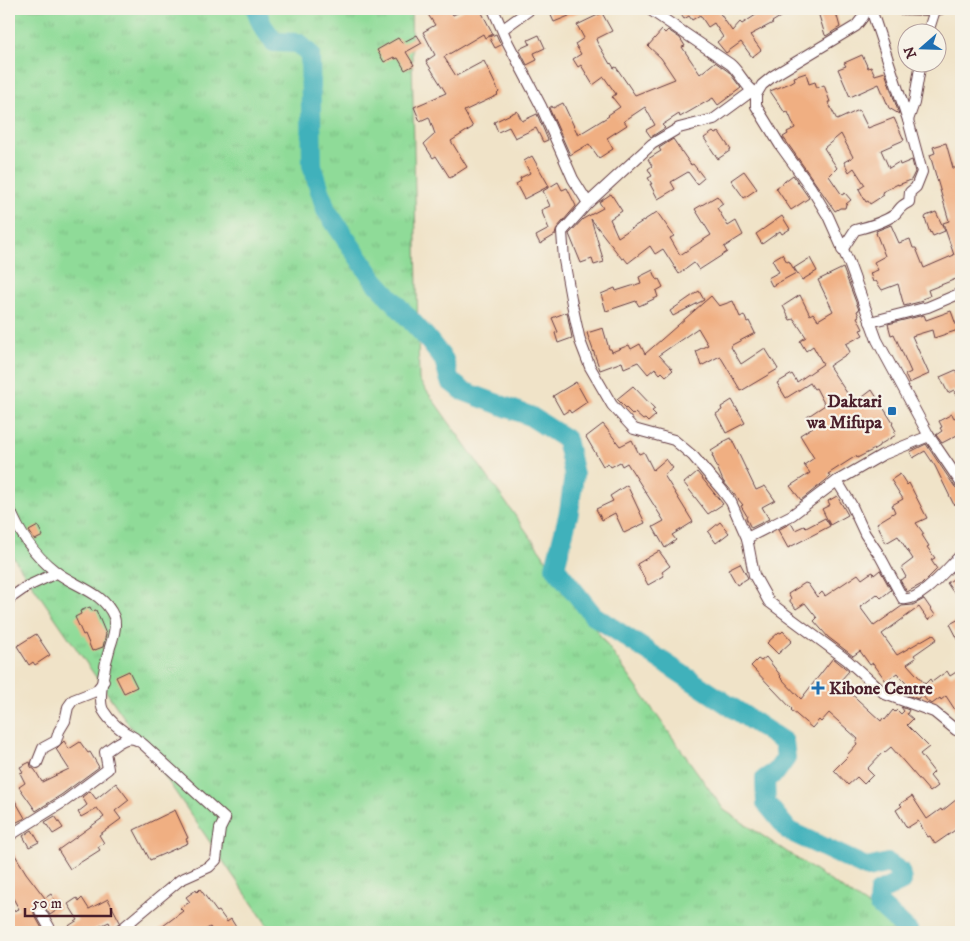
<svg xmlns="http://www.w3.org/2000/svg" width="970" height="941" viewBox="0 0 970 941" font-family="'IM FELL DW Pica',serif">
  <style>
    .grass { fill: url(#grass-tufts); stroke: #6c7d62 }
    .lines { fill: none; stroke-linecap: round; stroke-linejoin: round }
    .river { stroke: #41b1bb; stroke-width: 20 }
    .building { fill: #f0af82 }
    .street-casing { stroke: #633c43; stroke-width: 12 }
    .street { stroke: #fff; stroke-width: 10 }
    .poi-dot { fill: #1f6fb2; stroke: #f7f3e8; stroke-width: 2 }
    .labels { text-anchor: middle; stroke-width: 4.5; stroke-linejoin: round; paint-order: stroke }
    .poi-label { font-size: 18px; font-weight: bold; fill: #4a1f2b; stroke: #f7f3e8; text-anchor: end }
  </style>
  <defs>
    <pattern id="grass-tufts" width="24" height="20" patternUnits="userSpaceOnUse" patternTransform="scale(1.25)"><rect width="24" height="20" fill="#8fdb98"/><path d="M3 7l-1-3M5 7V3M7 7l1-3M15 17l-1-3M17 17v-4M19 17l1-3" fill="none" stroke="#7dbc83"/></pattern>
  </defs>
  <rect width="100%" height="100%" fill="#f7f3e8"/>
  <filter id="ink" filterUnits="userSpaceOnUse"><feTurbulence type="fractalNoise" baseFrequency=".02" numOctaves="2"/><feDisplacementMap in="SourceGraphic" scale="10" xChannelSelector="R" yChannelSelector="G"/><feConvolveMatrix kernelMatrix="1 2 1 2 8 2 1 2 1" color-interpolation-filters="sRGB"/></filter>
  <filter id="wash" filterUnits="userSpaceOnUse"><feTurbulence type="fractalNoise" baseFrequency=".0096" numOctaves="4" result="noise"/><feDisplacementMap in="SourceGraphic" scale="20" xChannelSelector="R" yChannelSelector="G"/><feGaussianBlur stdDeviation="1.12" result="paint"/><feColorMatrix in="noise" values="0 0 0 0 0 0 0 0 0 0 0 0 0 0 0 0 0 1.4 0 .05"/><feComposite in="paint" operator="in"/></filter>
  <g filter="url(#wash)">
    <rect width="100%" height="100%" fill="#f0e3c8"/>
    <polygon class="grass" points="9,9 411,9 419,380 724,810 907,932 272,932 9,551"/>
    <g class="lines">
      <polyline class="river" points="256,9 262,25 274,42 298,43 310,54 312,165 326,210 374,280 426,337 444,360 450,381 463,391 530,416 566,439 574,475 569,512 555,567 593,615 784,742 786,758 776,772 765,779 766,803 789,831 868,868 888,863 900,871 902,881 879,892 878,904 909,932"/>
    </g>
    <g id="blocks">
      <g class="building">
        <polygon points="434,9 449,9 453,15 466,9 480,9 493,34 485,38 483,34 444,57 456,76 484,61 499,92 497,94 498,95 464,111 473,127 451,141 467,167 450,178 436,156 433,158 424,144 435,134 429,117 420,121 414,107 446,93 426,61 435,55 423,32 435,25 427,13"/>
        <polygon points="548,9 586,9 554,22"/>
        <polygon points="677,9 717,9 732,31 740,22 742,24 765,9 793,9 772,22 773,23 750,35 761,50 752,57 741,42 726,53 717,42 723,37 714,23 708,27 700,15 692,20 689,16 684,19"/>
        <polygon points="817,9 835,9 840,27 826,36 825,35"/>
        <polygon points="602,13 612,31 596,39 597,42 610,64 611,63 614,68 616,67 635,95 675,79 661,58 648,46 662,30 665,33 668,30 680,38 685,46 682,47 700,74 715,62 729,72 741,88 718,105 713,98 680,117 679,114 662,125 665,128 651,137 646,130 655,125 645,107 624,121 627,125 607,138 613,149 599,158 589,144 570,155 549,108 552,106 553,108 563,103 578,135 609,116 608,115 620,107 612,97 616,94 604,77 593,85 581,65 578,67 573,59 581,54 575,44 584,38 577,25"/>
        <polygon points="496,34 501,45 495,48 489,37"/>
        <polygon points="417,35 422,43 406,52 414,65 405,70 398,58 395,59 394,57 384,62 377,50 398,38 402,43"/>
        <polygon points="539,35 545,48 534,53 537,60 527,65 519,49 530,44 528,40"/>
        <polygon points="862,55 868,68 871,67 875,75 885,72 899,114 889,108 879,84 850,97 838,69 846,66 844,63"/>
        <polygon points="806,73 809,84 815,82 817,88 824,85 830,102 828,102 837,120 859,110 868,128 894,118 904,140 881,150 889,168 899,162 900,165 912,160 915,172 911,180 898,185 898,184 882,192 884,195 870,204 868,201 866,202 859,189 865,185 854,168 849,172 844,162 853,157 841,134 824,148 837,168 829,176 842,195 845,193 851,200 846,204 845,208 840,208 835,211 783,137 788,134 787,132 795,128 788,112 785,113 770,91 790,83 795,80 794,77"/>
        <polygon points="517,111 522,121 537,114 548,140 543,142 536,128 515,138 509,127 498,132 494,122"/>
        <polygon points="713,132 715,134 719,132 731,150 718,159 704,138"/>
        <polygon points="673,139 691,165 693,164 704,178 697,184 688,172 671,182 675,189 658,199 650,184 652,184 648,178 652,176 648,169 652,166 648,159 661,151 659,148"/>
        <polygon points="946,143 953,168 957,168 961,183 961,196 957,198 961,208 961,277 928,290 930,296 922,299 923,301 904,306 898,284 882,290 876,281 873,282 870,273 878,270 874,262 885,256 876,233 877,233 876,231 891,225 899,243 910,239 913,248 916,248 924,268 954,255 943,223 949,221 930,155 935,153 933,147"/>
        <polygon points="532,156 549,186 524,199 516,184 521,181 520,178 530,173 524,161"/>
        <polygon points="744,171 757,189 744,198 731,180"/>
        <polygon points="793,175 809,198 791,210 776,188"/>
        <polygon points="558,182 562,190 567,188 576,206 557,228 555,235 540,244 536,236 549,229 541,210 550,206 543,191"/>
        <polygon points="611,194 622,211 610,219 618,237 657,212 674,236 670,238 680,255 711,235 695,209 717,196 723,204 717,208 728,226 736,221 743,235 724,247 727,252 699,270 694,263 679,274 663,249 655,254 650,246 628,263 624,258 622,259 591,219 604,262 594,265 592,259 581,263 569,234 583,219 603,208 599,202"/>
        <polygon points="936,212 945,231 933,236 931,232 930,233 925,218 926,216"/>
        <polygon points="782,216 790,229 782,234 780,231 762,244 756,234"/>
        <polygon points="782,254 787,262 789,261 796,273 772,286 768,278 779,272 772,260"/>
        <polygon points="810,258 817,271 802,280 794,268"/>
        <polygon points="843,268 859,310 857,311 859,316 857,317 863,329 860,330 863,335 846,344 850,352 829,366 849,396 851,395 855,403 872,390 893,423 892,424 896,431 894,432 896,435 879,445 879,446 871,451 857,458 856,456 828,474 830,477 801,500 790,486 810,473 804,465 814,458 800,435 813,427 807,417 825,405 816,388 814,389 810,383 786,398 777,383 792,374 797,382 823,364 813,346 806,351 800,341 806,337 794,319 790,320 783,306 800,295 810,315 813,313 818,320 833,311 818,280"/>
        <polygon points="653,270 657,280 659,279 663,287 656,291 658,297 639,306 636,301 606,311 601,294 615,288 616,291 641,283 639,277"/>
        <polygon points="699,291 704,300 673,316 670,311"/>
        <polygon points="711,296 719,306 733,301 740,317 744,315 747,322 749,321 755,333 732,345 731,347 741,364 765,348 778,369 741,391 720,356 701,366 696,351 708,345 698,328 659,355 673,370 666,376 662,372 660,374 655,368 648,374 638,362 624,368 622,362 600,370 587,333 603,328 609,349 611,349 612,352 629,345 631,349 640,344 645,354"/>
        <polygon points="951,311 958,330 934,338 932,330 912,336 929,374 909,383 905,375 911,372 894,334 891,335 888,324 924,315 926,320"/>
        <polygon points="567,312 572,338 558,343 555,333 558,332 552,318"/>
        <polygon points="956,370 958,374 961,372 961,405 954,390 948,393 940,377"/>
        <polygon points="576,382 587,402 571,413 569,410 563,414 553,396"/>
        <polygon points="633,386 655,409 652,411 656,415 648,422 645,419 643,420 635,413 633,415 617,399"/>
        <polygon points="732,400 745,423 726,433 716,414 722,410 721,407"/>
        <polygon points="952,414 954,418 961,415 961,433 942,443 936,435 942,431 940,428 942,427 939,421"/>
        <polygon points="603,424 620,446 632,440 639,454 644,452 653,470 666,459 673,468 664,475 693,522 672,535 676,540 665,548 653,527 664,521 627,463 622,466 620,462 611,467 608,463 603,466 586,437"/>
        <polygon points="731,438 756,490 765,486 775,500 762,507 769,519 751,528 746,518 747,516 741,506 743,505 723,481 712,455 713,455 711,451 724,443 723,442"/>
        <polygon points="926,444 955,487 960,490 961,501 954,505 935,466 925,451 913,458 910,452"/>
        <polygon points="697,472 723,504 708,514 684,483"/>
        <polygon points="900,474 907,485 909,483 927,518 916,523 924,534 922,535 929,546 927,547 935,558 931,560 937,569 922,584 907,592 900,580 906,577 901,568 913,559 898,536 886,543 877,523 895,512 892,505 903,499 891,480"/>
        <polygon points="627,485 645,523 624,533 615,513 602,520 596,509 613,501 610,496"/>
        <polygon points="837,496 848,515 830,525 822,509 830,505 828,501"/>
        <polygon points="825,518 830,526 788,548 778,530 791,523 795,530 804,526 806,528"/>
        <polygon points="720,522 729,533 716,543 708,532"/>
        <polygon points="38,526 43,536 35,540 29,531"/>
        <polygon points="659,551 670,566 662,572 664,576 648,585 637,564"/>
        <polygon points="740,563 748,578 737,585 728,569"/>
        <polygon points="880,570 891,590 881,598 877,594 860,607 874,626 902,606 913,605 924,599 935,615 928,620 919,607 882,634 897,655 933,634 937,639 914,655 916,658 907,664 925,684 930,679 932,682 947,671 950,676 961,669 961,719 946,696 941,700 940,698 932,704 928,702 921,694 918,699 907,695 911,689 897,673 886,681 873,663 870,665 860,651 853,656 828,637 814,621 817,618 805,603 796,609 789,600 791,599 788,594 805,583 808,584 817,597 822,592 825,596 858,574 862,579 869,574 873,572 874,575"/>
        <polygon points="961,574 961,600 955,591 953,592 947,583"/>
        <polygon points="90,607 92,611 96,610 106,634 103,647 92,651 85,634 83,635 75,617 81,614 80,611"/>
        <polygon points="961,618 961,645 950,624"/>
        <polygon points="783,631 792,641 778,654 767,643 779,632 781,633"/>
        <polygon points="36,634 50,655 35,665 33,662 29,665 17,646"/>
        <polygon points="766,657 781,676 780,677 801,699 833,658 849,671 841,680 849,687 846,689 881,721 883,718 885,720 893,710 895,712 897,710 901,714 904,711 901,707 909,710 907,714 913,719 907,725 929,747 920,754 934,772 930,776 938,786 930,792 891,747 884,753 883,752 867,769 873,775 864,784 857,777 848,785 834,770 848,756 847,755 857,744 856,742 858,739 829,713 821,722 819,720 812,728 791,710 792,709 751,666 758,659 761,661"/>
        <polygon points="129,671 137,687 124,693 116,677"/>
        <polygon points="64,741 69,749 80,742 88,753 90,752 99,767 61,795 36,811 19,787 25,783 20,773 23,772 20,767 30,762 31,767 35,770 42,782 69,769 56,749"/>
        <polygon points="116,783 129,800 115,811 121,819 99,835 104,843 98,847 100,850 70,869 58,850 104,817 97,808 81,817 78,812 87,805 82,797 90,791 96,799"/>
        <polygon points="9,790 25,818 9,826"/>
        <polygon points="912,796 927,819 941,809 942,811 957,799 961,804 961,826 935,844 930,836 928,837 918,821 907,828 896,810 902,806 900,804"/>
        <polygon points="175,810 188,838 186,839 188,843 150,860 134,830"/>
        <polygon points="55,816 63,828 53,834 45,822"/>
        <polygon points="32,830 39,842 29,847 23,836"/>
        <polygon points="9,845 26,873 45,898 51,894 60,908 50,915 43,905 40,904 34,907 34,914 44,932 9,932 9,913 19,909 9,891"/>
        <polygon points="200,889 217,912 219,911 227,922 231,919 239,932 213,932 210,927 202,932 155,932 183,911 180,908 190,902 186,897 196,890 197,892"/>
        <polygon points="77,898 79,901 82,898 89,909 108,899 120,922 112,929 109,922 88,932 59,932 78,920 68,904"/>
      </g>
    </g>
  </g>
  <g filter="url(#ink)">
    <use href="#blocks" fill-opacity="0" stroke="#633c43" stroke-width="1"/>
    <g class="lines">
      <defs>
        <g id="street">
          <polyline points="493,9 507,41 541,106 573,179 588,203"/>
          <path d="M649 9 730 64C740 72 746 89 757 93"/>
          <polyline points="865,9 863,17 856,26 773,76 762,85 756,95 756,106 780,145 811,188 828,216 849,263 877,340 929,436 961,483"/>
          <polyline points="896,9 935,10 941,9"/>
          <polyline points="503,29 528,11 529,9"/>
          <polyline points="928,32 935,10 933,9"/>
          <polyline points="752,91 714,119 679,128 652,144 588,203 562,232 564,260 572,304 580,341 590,367 612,405 634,429 674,440 693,456 722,490 731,502 747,538 754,575 769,602 847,660 885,694 934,712 956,730 961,731"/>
          <polyline points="908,120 914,103 921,62"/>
          <path d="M842 250 855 230C867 227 884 222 894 215 901 209 898 207 909 202L910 192 916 187 922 172 908 120 871 9"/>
          <polyline points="870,322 928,307 961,293"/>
          <path d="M837 481 851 504 865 534 880 556 903 599C921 602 948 567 961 555"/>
          <path d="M9 507C18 531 34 555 55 571 75 587 103 591 114 617 117 626 113 638 110 647 106 660 97 698 103 710 110 722 123 732 135 738"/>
          <polyline points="747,538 792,515 837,481 882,455 929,436"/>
          <polyline points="9,599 26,587 56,573"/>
          <polyline points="37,763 43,748 56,741 59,731 65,721 68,707 73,700 96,691 104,681"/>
          <path d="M9 836 65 801 108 769 105 752C119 743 128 731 144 745L225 819 220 829 216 860 209 867 180 880 118 932"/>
          <polyline points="40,911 52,932"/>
        </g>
      </defs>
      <use href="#street" class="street-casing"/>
      <use href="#street" class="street"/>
    </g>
  </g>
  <g class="poi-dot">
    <rect x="887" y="406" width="10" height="10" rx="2.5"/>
    <path d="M815.5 680.5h5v5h5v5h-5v5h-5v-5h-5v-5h5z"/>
  </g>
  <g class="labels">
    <g class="poi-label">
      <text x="882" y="407">Daktari<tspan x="882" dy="21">wa Mifupa</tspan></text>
      <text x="829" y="694" text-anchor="start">Kibone Centre</text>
    </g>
  </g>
  <rect width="970" height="941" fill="none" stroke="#f7f3e8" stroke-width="30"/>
  <g transform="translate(922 48) rotate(250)"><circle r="24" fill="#f7f3e8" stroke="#b29e9c"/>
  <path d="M0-4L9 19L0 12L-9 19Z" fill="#1f6fb2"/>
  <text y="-8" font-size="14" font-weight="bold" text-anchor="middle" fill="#4a1f2b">N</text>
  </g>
  <path d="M25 908v8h86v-8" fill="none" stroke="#4a1f2b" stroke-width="2.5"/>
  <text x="32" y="908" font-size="15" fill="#4a1f2b" stroke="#f7f3e8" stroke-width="4" paint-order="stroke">50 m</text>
</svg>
